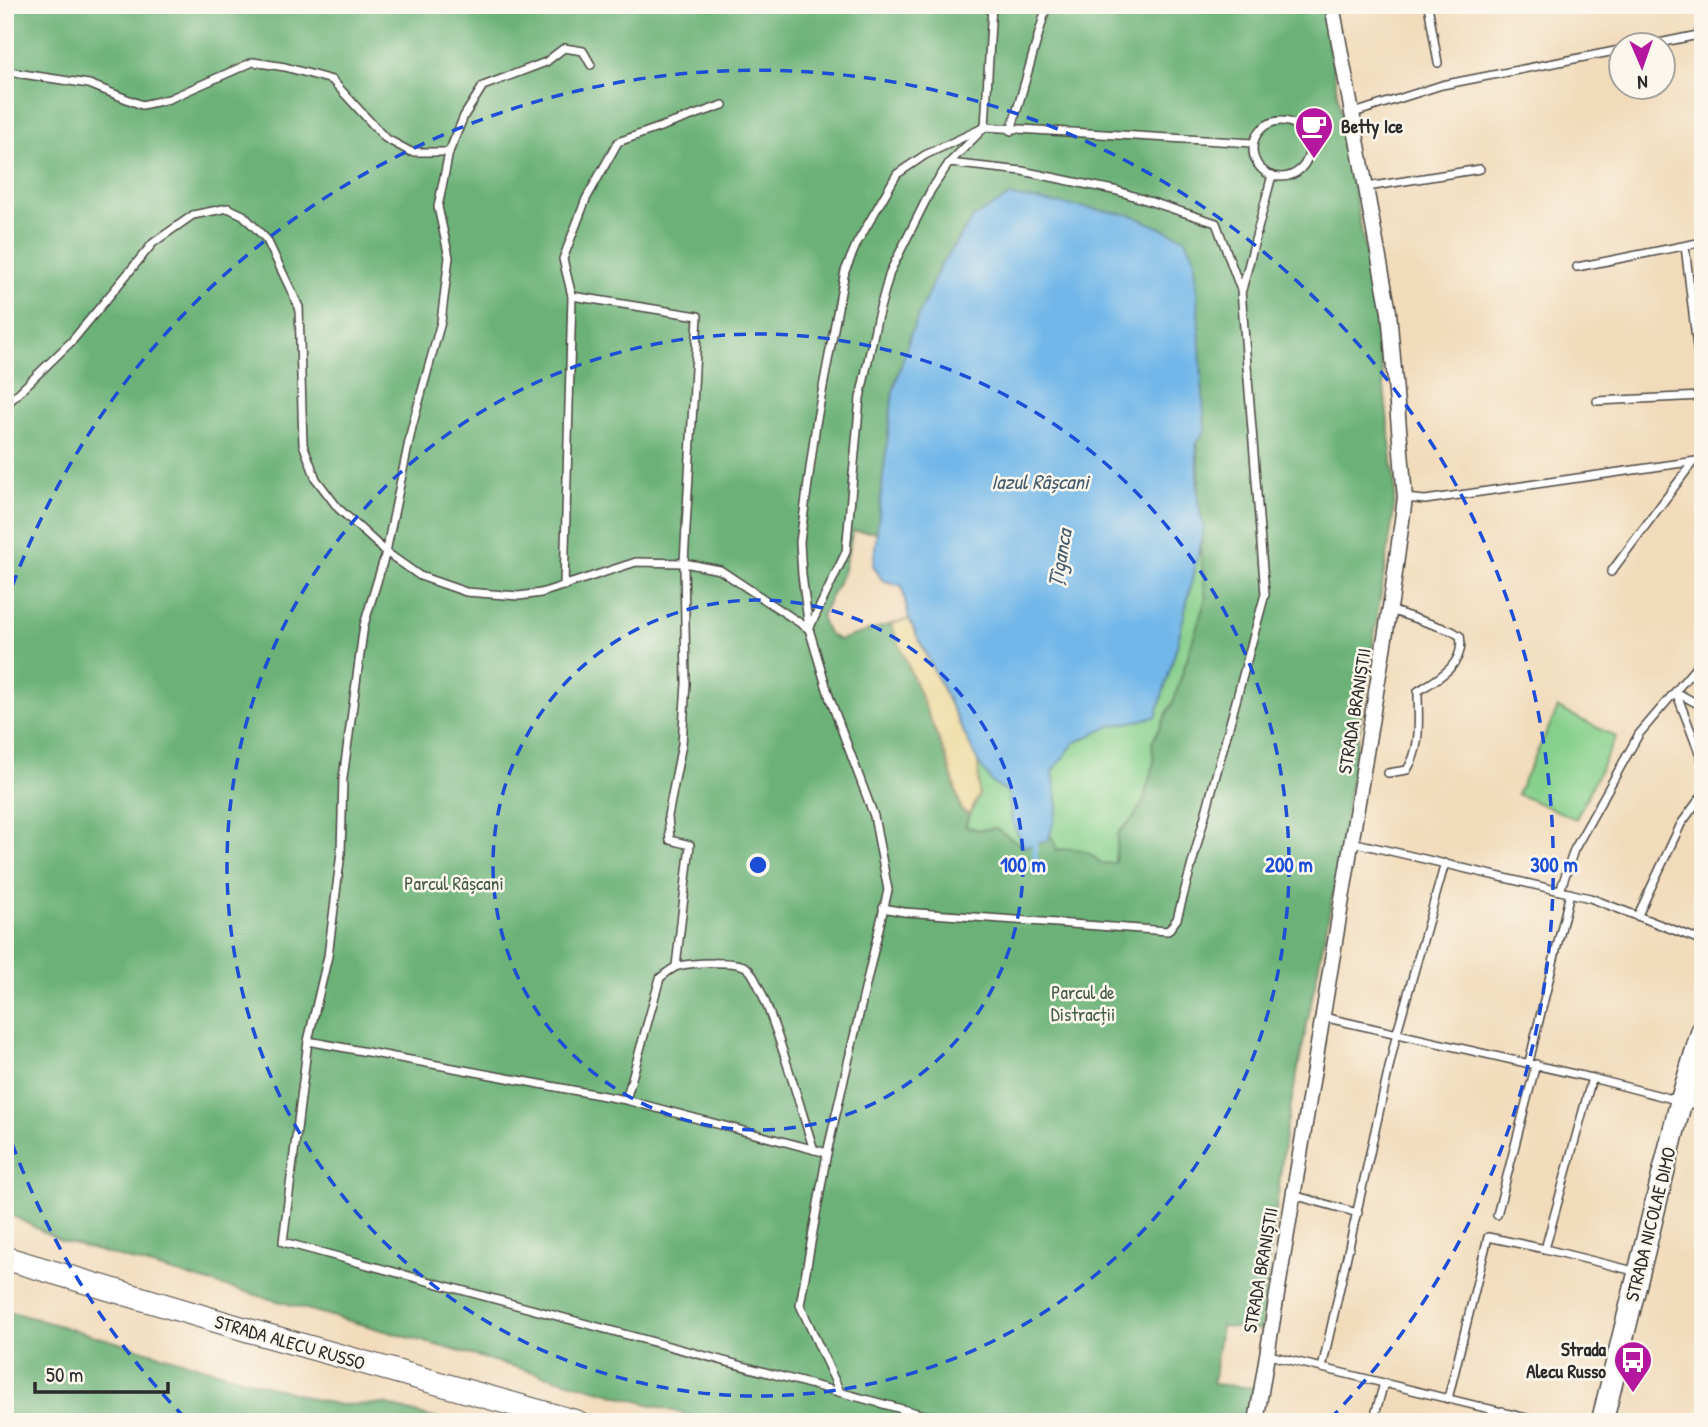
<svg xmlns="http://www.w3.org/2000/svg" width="1708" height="1427" viewBox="0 0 1708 1427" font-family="'Patrick Hand',sans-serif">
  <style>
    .green { fill: #86d08c; stroke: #587e5c; stroke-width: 2 }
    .forest { fill: #6cb278; stroke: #4c6e52; stroke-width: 2; fill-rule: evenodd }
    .sand { fill: #eeda9e; stroke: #8c8264; stroke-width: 2 }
    .water { fill: #72b7e9; stroke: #4e718a; stroke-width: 2 }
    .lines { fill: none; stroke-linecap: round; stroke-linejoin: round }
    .stream { stroke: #72b7e9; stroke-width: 5 }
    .service-casing { stroke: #494541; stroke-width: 10 }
    .minor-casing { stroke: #494541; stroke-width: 17 }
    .secondary-casing { stroke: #494541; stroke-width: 24 }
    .primary-casing { stroke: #494541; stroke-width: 25 }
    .service { stroke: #fff; stroke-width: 7 }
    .minor { stroke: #fff; stroke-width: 14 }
    .secondary { stroke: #fff; stroke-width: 21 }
    .primary { stroke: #fff; stroke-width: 23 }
    .ring { fill: none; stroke: #1d4ed8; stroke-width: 3.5; stroke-dasharray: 12 9 }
    .labels { text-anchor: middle; stroke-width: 5; stroke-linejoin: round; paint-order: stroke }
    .poi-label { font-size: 19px; font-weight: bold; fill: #2b2b2b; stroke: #fbf7ec; text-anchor: start }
    .street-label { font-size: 19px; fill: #2b2b2b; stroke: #fbf7ec }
    .park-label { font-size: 19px; fill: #465d48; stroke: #fbf7ec }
    .water-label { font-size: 21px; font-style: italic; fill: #445c6e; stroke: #fbf7ec }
    .centre { fill: #1d4ed8; stroke: #fbf7ec; stroke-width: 3.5 }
    .ring-label { font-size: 21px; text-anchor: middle; font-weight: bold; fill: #1d4ed8; stroke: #fbf7ec; stroke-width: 5; stroke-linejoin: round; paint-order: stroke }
  </style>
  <rect width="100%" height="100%" fill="#fbf7ec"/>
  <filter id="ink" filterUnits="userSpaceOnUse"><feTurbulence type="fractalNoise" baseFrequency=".0143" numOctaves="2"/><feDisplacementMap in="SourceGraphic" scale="14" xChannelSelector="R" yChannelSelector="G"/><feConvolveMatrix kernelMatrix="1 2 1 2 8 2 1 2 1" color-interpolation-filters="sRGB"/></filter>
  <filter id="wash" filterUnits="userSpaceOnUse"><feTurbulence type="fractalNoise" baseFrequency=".00686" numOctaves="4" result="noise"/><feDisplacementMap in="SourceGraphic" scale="28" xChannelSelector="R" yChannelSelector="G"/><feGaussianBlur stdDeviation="1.57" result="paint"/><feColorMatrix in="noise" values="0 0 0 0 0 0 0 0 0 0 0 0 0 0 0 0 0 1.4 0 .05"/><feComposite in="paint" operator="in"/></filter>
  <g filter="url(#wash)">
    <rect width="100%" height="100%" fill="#f2dbbb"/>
    <g class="green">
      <path d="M1200 549 1206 598 1174 700 1152 743 1154 762 1143 802 1132 820 1118 833 1115 863C1093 866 1063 856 1048 841L1024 847 995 828 979 830 965 826 979 795 978 762 1195 560Z"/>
      <polygon points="1558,708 1616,737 1576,819 1517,794"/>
    </g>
    <g class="forest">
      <path d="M5 5H1322L1376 314 1395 487 1393 518 1333 894 1286 1129 1261 1330 1221 1326 1213 1384 1254 1388 1245 1422H713L62 1241 5 1212ZM1131 215 1186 239 1199 473 1197 510 1204 527 1200 549 1206 598 1174 700 1152 743 1154 762 1143 802 1132 820 1118 833 1115 863 1101 864C1090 850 1074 846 1057 850L1052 837 1024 847 995 828 979 830 965 826 969 814 961 810 947 760 891 624 839 640 828 634 821 616 843 573 853 531 877 532 893 392 911 333Z"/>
      <polygon points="5,1310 321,1401 341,1405 384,1404 447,1422 5,1422"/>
    </g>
    <polygon class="sand" points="909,619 978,762 979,795 969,814 962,810 947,759 891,624"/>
    <path class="water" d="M1010 196 1131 215 1186 239 1194 256 1196 275 1205 432 1196 443C1199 471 1194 501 1204 527L1177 646 1156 717 1111 726 1074 743 1053 771 1058 807 1048 841 1024 847 1012 822 1008 793 992 782 978 762 909 619 902 586 882 580 873 565 893 392 911 333 940 266 974 217Z"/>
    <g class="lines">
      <polyline class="stream" points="1034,839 1036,871"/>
    </g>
  </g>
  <g filter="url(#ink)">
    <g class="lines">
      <defs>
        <g id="service">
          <polyline points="1428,5 1438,63"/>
          <polyline points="1644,46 1703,34"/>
          <polyline points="591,65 583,51 564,48 546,62 483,86 464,116 449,152 438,207 449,257 441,322 412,427 386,552 364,625 343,778 341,853 328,956 308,1041 283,1242 950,1422"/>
          <polyline points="5,77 9,72 89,84 142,105 169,99 253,62 285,67 332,80 385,138 411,152 449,152"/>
          <polyline points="1354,113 1442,85 1620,50"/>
          <circle cx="1281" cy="149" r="28"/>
          <polyline points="1011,131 1047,5"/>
          <polyline points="1367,187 1480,169"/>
          <polyline points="1685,246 1703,398"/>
          <polyline points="1577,267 1703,242"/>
          <polyline points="1242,290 1272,175"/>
          <polyline points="572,296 698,316 684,563 686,683 682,744 668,816 670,840 690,845 676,966"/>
          <polyline points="1597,401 1703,396"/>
          <polyline points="5,406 72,341 153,243 193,215 228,208 243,215 267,240 299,307 303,444 316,479 338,508 386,552 420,576 466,592 519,596 541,593 636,562 684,563 720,570 809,629 846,552 860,398 877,319 890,272 931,190 949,163 985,127 992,5"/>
          <polyline points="1405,498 1425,500 1703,460"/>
          <polyline points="1611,572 1693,462"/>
          <polyline points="564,586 572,296 563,259 586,199 618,142 723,105"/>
          <polyline points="1676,692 1703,763"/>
          <polyline points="1676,692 1703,707"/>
          <path d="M1388 773 1407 770C1422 747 1418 718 1418 691 1438 679 1466 664 1460 636L1452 631 1390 610"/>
          <polyline points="1352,842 1590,898 1703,941"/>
          <polyline points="1560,891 1574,850 1639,734 1703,659"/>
          <polyline points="883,908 904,912 1168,931 1177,919 1265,594 1241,290 1216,223 1118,191 1022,171 949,163"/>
          <polyline points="1638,915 1681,824 1703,794"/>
          <polyline points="1323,1017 1592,1078"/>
          <polyline points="308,1041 626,1100 827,1153"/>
          <polyline points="1529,1062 1570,893"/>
          <path d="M626 1100 660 978C665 974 672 968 678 966 690 963 737 960 747 968 765 981 804 1121 814 1150"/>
          <polyline points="1293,1195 1358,1213"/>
          <polyline points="1497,1215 1536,1064"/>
          <polyline points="1638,1272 1545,1249 1592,1078 1703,1107"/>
          <polyline points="1265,1354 1543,1422"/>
          <polyline points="1322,1368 1397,1032 1445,863"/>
          <polyline points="840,1392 800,1305 827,1153 888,890 874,816 830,699 809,629 802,575 800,542 816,424 845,271 857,243 897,174 925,155 985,127 1253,143"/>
          <polyline points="1448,1399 1488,1237 1545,1249"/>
          <polyline points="1373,1422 1384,1383"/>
          <polyline points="1499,1422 1502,1411"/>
        </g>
        <polyline id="minor" points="1256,1422 1392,595 1405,498 1389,312 1332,5"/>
        <polyline id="secondary" points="1602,1422 1681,1101 1703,1028"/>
        <polyline id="primary" points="5,1258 251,1331 577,1422"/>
      </defs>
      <use href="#service" class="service-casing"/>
      <use href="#minor" class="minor-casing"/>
      <use href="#secondary" class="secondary-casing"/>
      <use href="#primary" class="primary-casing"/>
      <use href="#service" class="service"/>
      <use href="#minor" class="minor"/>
      <use href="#secondary" class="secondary"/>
      <use href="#primary" class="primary"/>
    </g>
  </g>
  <g class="ring">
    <circle cx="758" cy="865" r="265"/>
    <circle cx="758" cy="865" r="531"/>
    <path d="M185 1418A796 796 0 0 1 5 1124M5 606A796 796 0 1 1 1331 1418"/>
  </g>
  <defs>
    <symbol id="cafe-pin" viewBox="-11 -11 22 30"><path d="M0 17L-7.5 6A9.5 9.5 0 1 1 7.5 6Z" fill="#b5179e" stroke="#fbf7ec"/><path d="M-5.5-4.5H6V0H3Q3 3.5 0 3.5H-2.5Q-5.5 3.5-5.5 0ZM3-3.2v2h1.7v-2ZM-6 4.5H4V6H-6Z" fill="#fff"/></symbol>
    <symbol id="bus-pin" viewBox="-11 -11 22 30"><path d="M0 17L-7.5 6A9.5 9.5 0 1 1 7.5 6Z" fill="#b5179e" stroke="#fbf7ec"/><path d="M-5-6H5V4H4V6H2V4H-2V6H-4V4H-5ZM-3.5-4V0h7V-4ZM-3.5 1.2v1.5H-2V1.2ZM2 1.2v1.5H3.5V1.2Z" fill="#fff"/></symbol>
  </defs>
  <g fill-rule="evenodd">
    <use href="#cafe-pin" x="1292" y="104" width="44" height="60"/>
    <use href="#bus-pin" x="1611" y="1338" width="44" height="60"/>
  </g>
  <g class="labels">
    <g class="poi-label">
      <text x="1341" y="133">Betty Ice</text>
      <text x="1606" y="1356" text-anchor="end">Strada<tspan x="1606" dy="22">Alecu Russo</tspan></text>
    </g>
    <g class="street-label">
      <text transform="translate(1354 711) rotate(-81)" y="7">STRADA BRANIȘTII</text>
      <text transform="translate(1650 1224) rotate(-76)" y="7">STRADA NICOLAE DIMO</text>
      <text transform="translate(1260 1270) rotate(-80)" y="7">STRADA BRANIȘTII</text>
      <text transform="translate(290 1342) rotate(16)" y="7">STRADA ALECU RUSSO</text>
    </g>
    <g class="park-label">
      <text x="454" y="890">Parcul Râșcani</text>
      <text x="1083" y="999">Parcul de<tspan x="1083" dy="22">Distracții</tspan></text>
    </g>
    <g class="water-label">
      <text x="1040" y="489">Iazul Râșcani</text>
      <text transform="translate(1060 558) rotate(-80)" y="7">Țîganca</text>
    </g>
  </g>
  <circle cx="758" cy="865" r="10" class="centre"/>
  <g class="ring-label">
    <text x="1023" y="872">100 m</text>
    <text x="1289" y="872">200 m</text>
    <text x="1554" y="872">300 m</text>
  </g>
  <rect width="1708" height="1427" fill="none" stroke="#fbf7ec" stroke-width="28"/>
  <g transform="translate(1642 66) rotate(178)"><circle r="33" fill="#fbf7ec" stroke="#a8a59f" stroke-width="2"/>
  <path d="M0-5L12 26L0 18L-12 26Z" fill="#b5179e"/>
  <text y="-10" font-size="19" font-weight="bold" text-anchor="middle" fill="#2b2b2b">N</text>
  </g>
  <path d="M35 1382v10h133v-10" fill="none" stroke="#2b2b2b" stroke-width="3.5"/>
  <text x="46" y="1382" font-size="21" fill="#2b2b2b" stroke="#fbf7ec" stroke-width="5" paint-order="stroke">50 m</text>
</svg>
